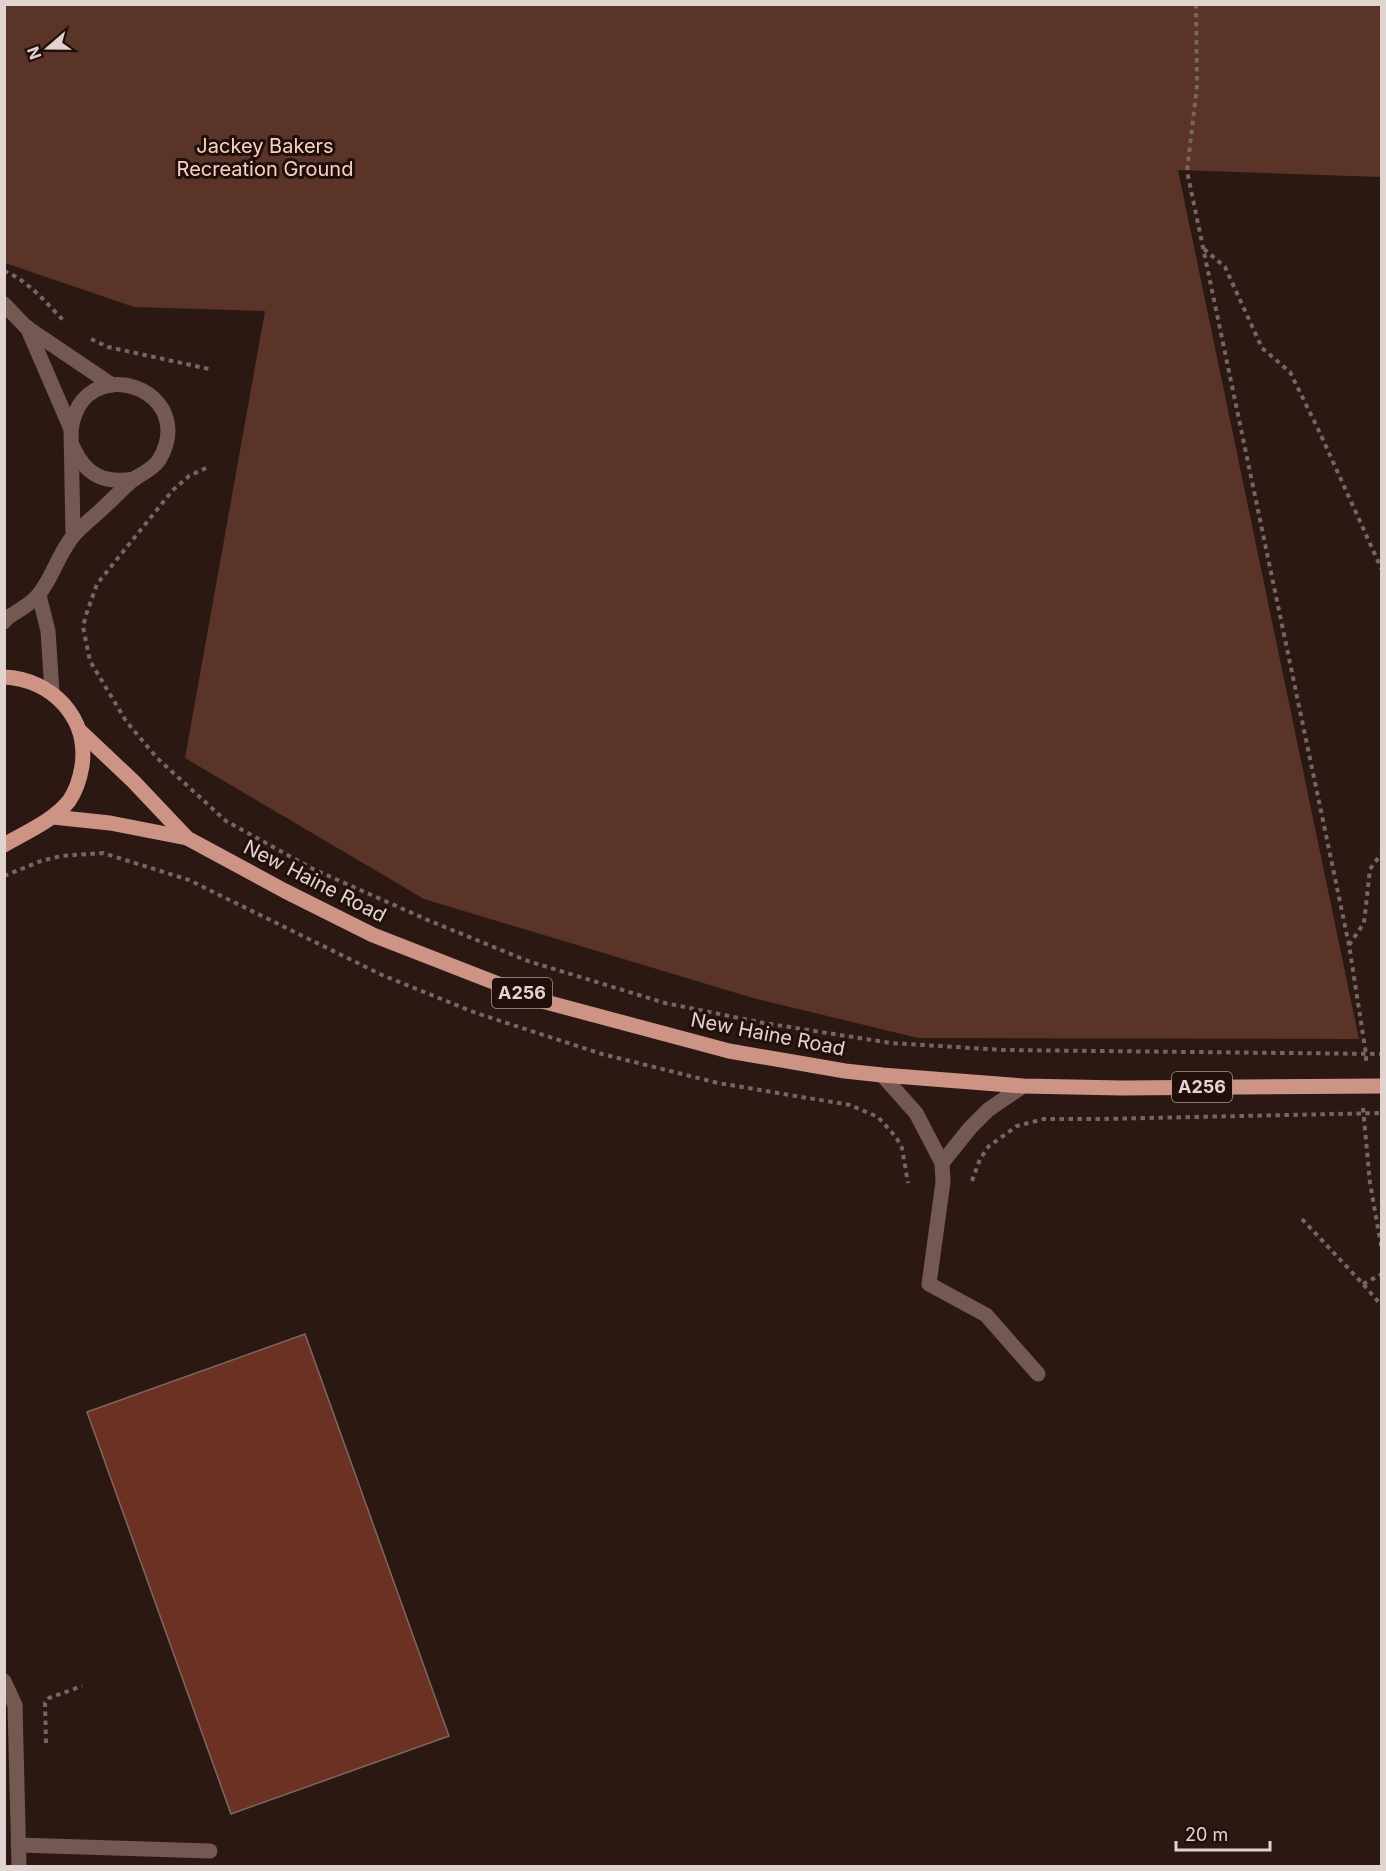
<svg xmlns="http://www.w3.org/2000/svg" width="1386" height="1871" viewBox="0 0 1386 1871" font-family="Inter,sans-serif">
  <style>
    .green { fill: #5a3329 }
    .building { fill: #6b3224; stroke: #7f6761; stroke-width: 1.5 }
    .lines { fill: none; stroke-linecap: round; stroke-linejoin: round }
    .path { stroke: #766561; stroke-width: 4; stroke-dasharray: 4.5 4.5; stroke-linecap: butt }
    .service { stroke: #745952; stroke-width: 15 }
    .minor { stroke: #745952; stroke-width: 15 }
    .primary { stroke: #cd9486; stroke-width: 15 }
    .labels { text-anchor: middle; stroke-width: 6; stroke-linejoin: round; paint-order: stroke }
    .shield { fill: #210f0a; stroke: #a79894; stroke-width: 1.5 }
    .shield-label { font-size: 18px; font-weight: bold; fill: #e1d3cf }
    .park-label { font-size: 20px; fill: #f7d0c6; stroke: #210f0a }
    .street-label { font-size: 20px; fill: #e1d3cf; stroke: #210f0a }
  </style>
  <rect width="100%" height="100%" fill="#2b1813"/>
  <polygon class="green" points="5,4 1381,5 1381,177 1178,170 1359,1039 918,1038 753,998 424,899 185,758 265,311 134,307 5,263"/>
  <polygon class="building" points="305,1334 449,1736 231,1814 87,1412"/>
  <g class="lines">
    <g class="path">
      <polyline points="1196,4 1197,86 1187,171 1349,945 1366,1054 1366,1062"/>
      <polyline points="1204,249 1225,267 1262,348 1290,372 1319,431 1382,570"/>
      <path d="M4 271C28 280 47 304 65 322"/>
      <polyline points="91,339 108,347 209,369"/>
      <polyline points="206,468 189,476 173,490 97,584 86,615 83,627 90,661 126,721 157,758 226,821 313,869 430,921 528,961 665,1003 764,1023 891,1043 1003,1050 1382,1054"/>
      <polyline points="4,876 41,861 61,856 103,853 189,880 382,975 476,1013 602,1054 718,1083 850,1105 878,1117 896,1137 902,1148 908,1183"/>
      <polyline points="1349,945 1364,923 1370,869 1382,853"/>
      <polyline points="1363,1108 1370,1183 1382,1251"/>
      <polyline points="972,1181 980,1159 989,1146 1017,1126 1044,1119 1101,1119 1382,1113"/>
      <polyline points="1302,1219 1363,1284 1382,1306"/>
      <polyline points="1363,1284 1382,1274"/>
      <polyline points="46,1743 45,1703 49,1698 82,1686"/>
    </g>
    <g class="service">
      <polyline points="882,1075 916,1113 942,1163 943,1182 929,1284 986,1315 1038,1374"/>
      <polyline points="942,1163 970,1128 988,1110 1023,1086"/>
      <polyline points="4,1681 15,1705"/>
      <polyline points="18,1845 210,1851"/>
    </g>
    <g class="minor">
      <polyline points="4,304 26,327 112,385"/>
      <polyline points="27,327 71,429"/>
      <path d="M73 447C86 476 105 484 135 479"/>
      <polyline points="39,595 48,631 52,692"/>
      <path d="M4 622 7 618C17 611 32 604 39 594 53 577 59 552 74 535 83 525 94 517 104 507 114 498 123 488 134 479 143 473 152 470 159 460 164 452 168 440 168 430 167 388 110 369 83 400 76 408 73 418 71 429L73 536"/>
      <polyline points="15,1705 19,1866"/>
    </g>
    <g class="primary">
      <path d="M4 677C52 679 89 718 82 766 80 778 76 791 69 801 53 821 26 832 4 845"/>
      <polyline points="80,731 133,781 187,838 285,891 373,935 542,1001 729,1051 845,1071 882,1075 1023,1086 1122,1088 1382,1086"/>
      <polyline points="53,817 110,823 187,838"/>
    </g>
  </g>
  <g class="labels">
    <g class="shield">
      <rect x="492" y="978" width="60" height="30" rx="4.5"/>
      <rect x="1172" y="1072" width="60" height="30" rx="4.5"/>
    </g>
    <g class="shield-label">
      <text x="522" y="999">A256</text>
      <text x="1202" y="1093">A256</text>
    </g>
    <g class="park-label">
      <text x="265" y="153">Jackey Bakers<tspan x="265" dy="23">Recreation Ground</tspan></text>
    </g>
    <g class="street-label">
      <text transform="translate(315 881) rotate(27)" y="7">New Haine Road</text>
      <text transform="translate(768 1034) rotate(11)" y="7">New Haine Road</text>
    </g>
  </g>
  <rect width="1386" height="1871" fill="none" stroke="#e1d3cf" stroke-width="12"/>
  <g transform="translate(48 48) rotate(250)" stroke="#210f0a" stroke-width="4.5" paint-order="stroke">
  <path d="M0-4.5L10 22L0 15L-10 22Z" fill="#e1d3cf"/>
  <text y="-9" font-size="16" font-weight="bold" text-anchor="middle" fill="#e1d3cf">N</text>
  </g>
  <path d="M1176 1841v9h94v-9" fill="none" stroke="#e1d3cf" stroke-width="3"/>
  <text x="1185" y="1841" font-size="18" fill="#e1d3cf" stroke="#210f0a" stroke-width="4.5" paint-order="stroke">20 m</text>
</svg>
